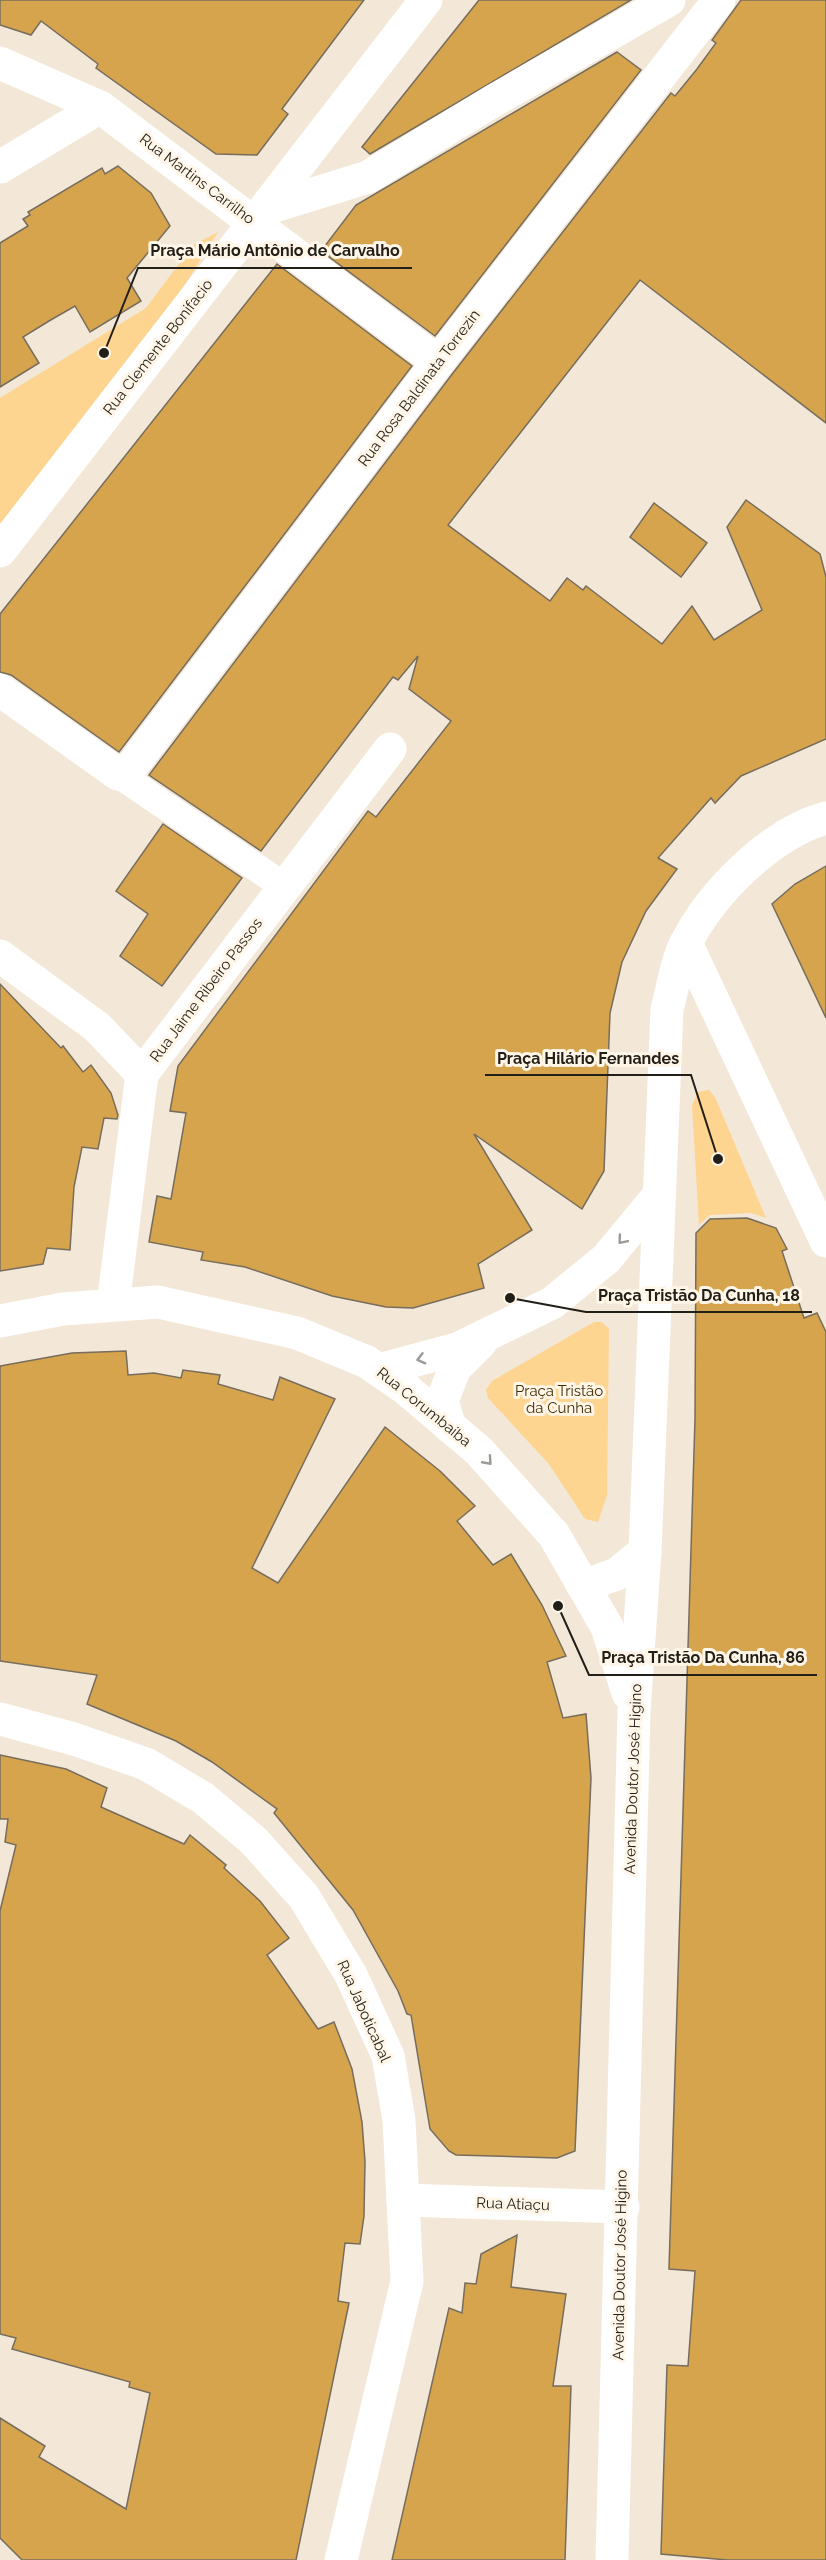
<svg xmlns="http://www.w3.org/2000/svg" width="826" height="2560" viewBox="0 0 826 2560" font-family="Raleway,sans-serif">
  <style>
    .green { fill: #fdd490 }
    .building { fill: #d6a44c; stroke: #776d5e; stroke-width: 1.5 }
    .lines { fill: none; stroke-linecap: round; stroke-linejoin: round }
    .pedestrian { stroke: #fff; stroke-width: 28 }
    .minor { stroke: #fff; stroke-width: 33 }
    .oneway { stroke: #9c9a97 }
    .labels { text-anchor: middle; stroke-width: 6; stroke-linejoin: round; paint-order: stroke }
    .street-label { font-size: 15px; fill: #221e18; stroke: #fff6e8 }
    .park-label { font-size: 15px; fill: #432f07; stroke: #fff6e8 }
    .leader { fill: none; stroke: #221e18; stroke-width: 2 }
    .callout-dot { fill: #221e18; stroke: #fff6e8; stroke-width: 2 }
    .callout-label { font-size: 16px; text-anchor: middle; font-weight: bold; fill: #221e18; stroke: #fff6e8; stroke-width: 6; stroke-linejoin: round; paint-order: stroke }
  </style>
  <rect width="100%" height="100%" fill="#f3e8d7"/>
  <g class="green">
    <polygon points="218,232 172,305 0,524 0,398 146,308 193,245"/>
    <polygon points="709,1090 715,1097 766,1218 751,1213 710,1215 699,1225 692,1106 698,1092"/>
    <polygon points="594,1322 602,1322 609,1329 607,1495 598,1522 585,1519 548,1463 488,1398 486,1390 492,1381"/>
  </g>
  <g class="building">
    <polygon points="0,0 364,0 282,109 288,114 257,155 216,154 96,68 98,64 41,21 31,35 0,25"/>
    <polygon points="479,0 631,0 370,154 362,147"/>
    <polygon points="741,0 826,0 826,423 640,280 448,525 550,601 567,578 583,590 586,586 662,644 692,606 714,640 762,610 727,527 746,500 820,554 826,577 826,739 741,776 715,803 711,798 658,858 677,869 646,911 622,962 610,1013 604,1171 582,1209 474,1134 532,1230 478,1264 484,1288 413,1308 386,1307 332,1296 245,1267 201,1260 203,1252 149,1242 157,1196 171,1199 186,1113 170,1111 178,1066 368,811 376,817 451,721 409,689 418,656 398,680 393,677 261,851 149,775 453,373 671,93 675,96 697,69 716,43 712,40"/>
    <polygon points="617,52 641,70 435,336 321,251 356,205"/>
    <polygon points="118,166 151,193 170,226 127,278 141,301 90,332 75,306 49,321 23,337 39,363 0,387 0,243 28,226 23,219 30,215 28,212 102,168 105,174"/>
    <polygon points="277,264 412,366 119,752 11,675 0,672 0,614"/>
    <polygon points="654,503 707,543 681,577 630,537"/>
    <polygon points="163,824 242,878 162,986 120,956 148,914 116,891"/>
    <polygon points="826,866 826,1018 772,904 795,884"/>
    <polygon points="0,984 61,1048 63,1046 83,1072 91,1065 111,1093 118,1115 117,1119 104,1118 98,1149 82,1147 74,1187 70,1250 47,1248 43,1264 0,1271"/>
    <polygon points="747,1218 776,1228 787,1249 782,1251 804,1318 817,1313 826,1332 826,2560 727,2560 661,2554 667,2365 688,2366 695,2271 669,2269 695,1419 696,1233 710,1219"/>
    <polygon points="126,1351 128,1375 154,1373 181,1378 183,1370 220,1375 218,1384 273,1400 280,1377 335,1399 252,1568 278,1583 385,1427 440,1471 475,1506 457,1521 493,1565 511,1554 542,1605 566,1656 547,1662 563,1718 586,1714 591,1778 575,2151 557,2158 456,2155 449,2151 430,2129 411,2015 407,2014 398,1991 353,1910 274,1813 277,1809 212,1762 176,1741 87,1704 97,1675 0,1661 0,1366 72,1353"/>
    <polygon points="0,1755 66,1769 107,1788 101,1807 184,1844 190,1835 226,1865 224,1868 260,1901 289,1938 267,1955 318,2029 334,2022 352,2069 362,2122 365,2161 364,2216 360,2244 345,2243 338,2301 349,2303 296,2560 22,2560 0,2538 0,2418 45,2446 39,2457 126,2509 150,2393 129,2387 130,2382 12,2349 16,2338 0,2334 0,1911 16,1845 5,1842 8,1819 0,1819"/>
    <polygon points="517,2235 511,2287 566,2294 553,2386 571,2386 565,2560 392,2560 449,2308 462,2313 465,2283 476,2284 481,2254"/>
  </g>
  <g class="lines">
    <polyline class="pedestrian" points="118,774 285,887"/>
    <g class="minor">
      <polyline points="0,63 100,107 438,362"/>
      <polyline points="0,167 100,107"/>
      <polyline points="265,209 368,177 493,101 669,0"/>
      <polyline points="0,551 426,0"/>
      <polyline points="0,690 118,774 132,766 438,362 719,0"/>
      <polyline points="686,943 826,1241"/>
      <polyline points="0,956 97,1027 142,1074"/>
      <polyline points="113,1305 142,1074 390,749"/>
      <polyline points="0,1321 63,1309 158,1302 297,1333 367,1362 406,1389 479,1451 554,1535 607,1627 628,1693"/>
      <polyline points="379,1370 457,1349 552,1303 606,1259 659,1195"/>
      <polyline points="450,1427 442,1401 455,1368 481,1342"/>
      <polyline points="583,1586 617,1574 645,1551"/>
      <polyline points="0,1719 74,1739 146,1764 203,1798 254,1841 304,1897 351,1975 388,2056 399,2120 407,2281 341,2560"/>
      <polyline points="403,2200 623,2207"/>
      <path d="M612 2560 634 1712 645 1551 667 1009C673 988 676 962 686 943 712 892 771 833 826 818"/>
    </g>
  </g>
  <defs><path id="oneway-chevron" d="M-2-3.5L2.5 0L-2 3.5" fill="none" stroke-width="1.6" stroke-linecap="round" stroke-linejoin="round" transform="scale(1.5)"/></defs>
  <g class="oneway">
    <use href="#oneway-chevron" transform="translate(622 1240) rotate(130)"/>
    <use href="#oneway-chevron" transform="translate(421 1359) rotate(165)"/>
    <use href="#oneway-chevron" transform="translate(488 1461) rotate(48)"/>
  </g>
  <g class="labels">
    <g class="street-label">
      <text transform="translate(197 179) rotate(37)" y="5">Rua Martins Carrilho</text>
      <text transform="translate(158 347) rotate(-52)" y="5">Rua Clemente Bonifacio</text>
      <text transform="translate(419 388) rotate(-53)" y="5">Rua Rosa Baldinata Torrezin</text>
      <text transform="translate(206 990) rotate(-53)" y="5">Rua Jaime Ribeiro Passos</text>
      <text transform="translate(424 1407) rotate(39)" y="5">Rua Corumbaíba</text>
      <text transform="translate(633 1779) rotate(-88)" y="5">Avenida Doutor José Higino</text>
      <text transform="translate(364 2011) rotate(66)" y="5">Rua Jaboticabal</text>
      <text transform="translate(513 2204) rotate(2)" y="5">Rua Atiaçu</text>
      <text transform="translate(620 2265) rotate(-89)" y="5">Avenida Doutor José Higino</text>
    </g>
    <g class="park-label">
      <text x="559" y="1396">Praça Tristão<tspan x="559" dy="17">da Cunha</tspan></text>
    </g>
  </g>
  <path class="leader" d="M104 353L138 268H412M718 1159L691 1075H485M510 1298L586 1312H812M558 1606L589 1675H817"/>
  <g class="callout-dot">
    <circle cx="104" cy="353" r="6"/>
    <circle cx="718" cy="1159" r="6"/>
    <circle cx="510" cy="1298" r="6"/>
    <circle cx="558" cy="1606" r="6"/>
  </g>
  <g class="callout-label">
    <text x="275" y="256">Praça Mário Antônio de Carvalho</text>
    <text x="588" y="1064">Praça Hilário Fernandes</text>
    <text x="699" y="1301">Praça Tristão Da Cunha, 18</text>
    <text x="703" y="1663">Praça Tristão Da Cunha, 86</text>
  </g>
</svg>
